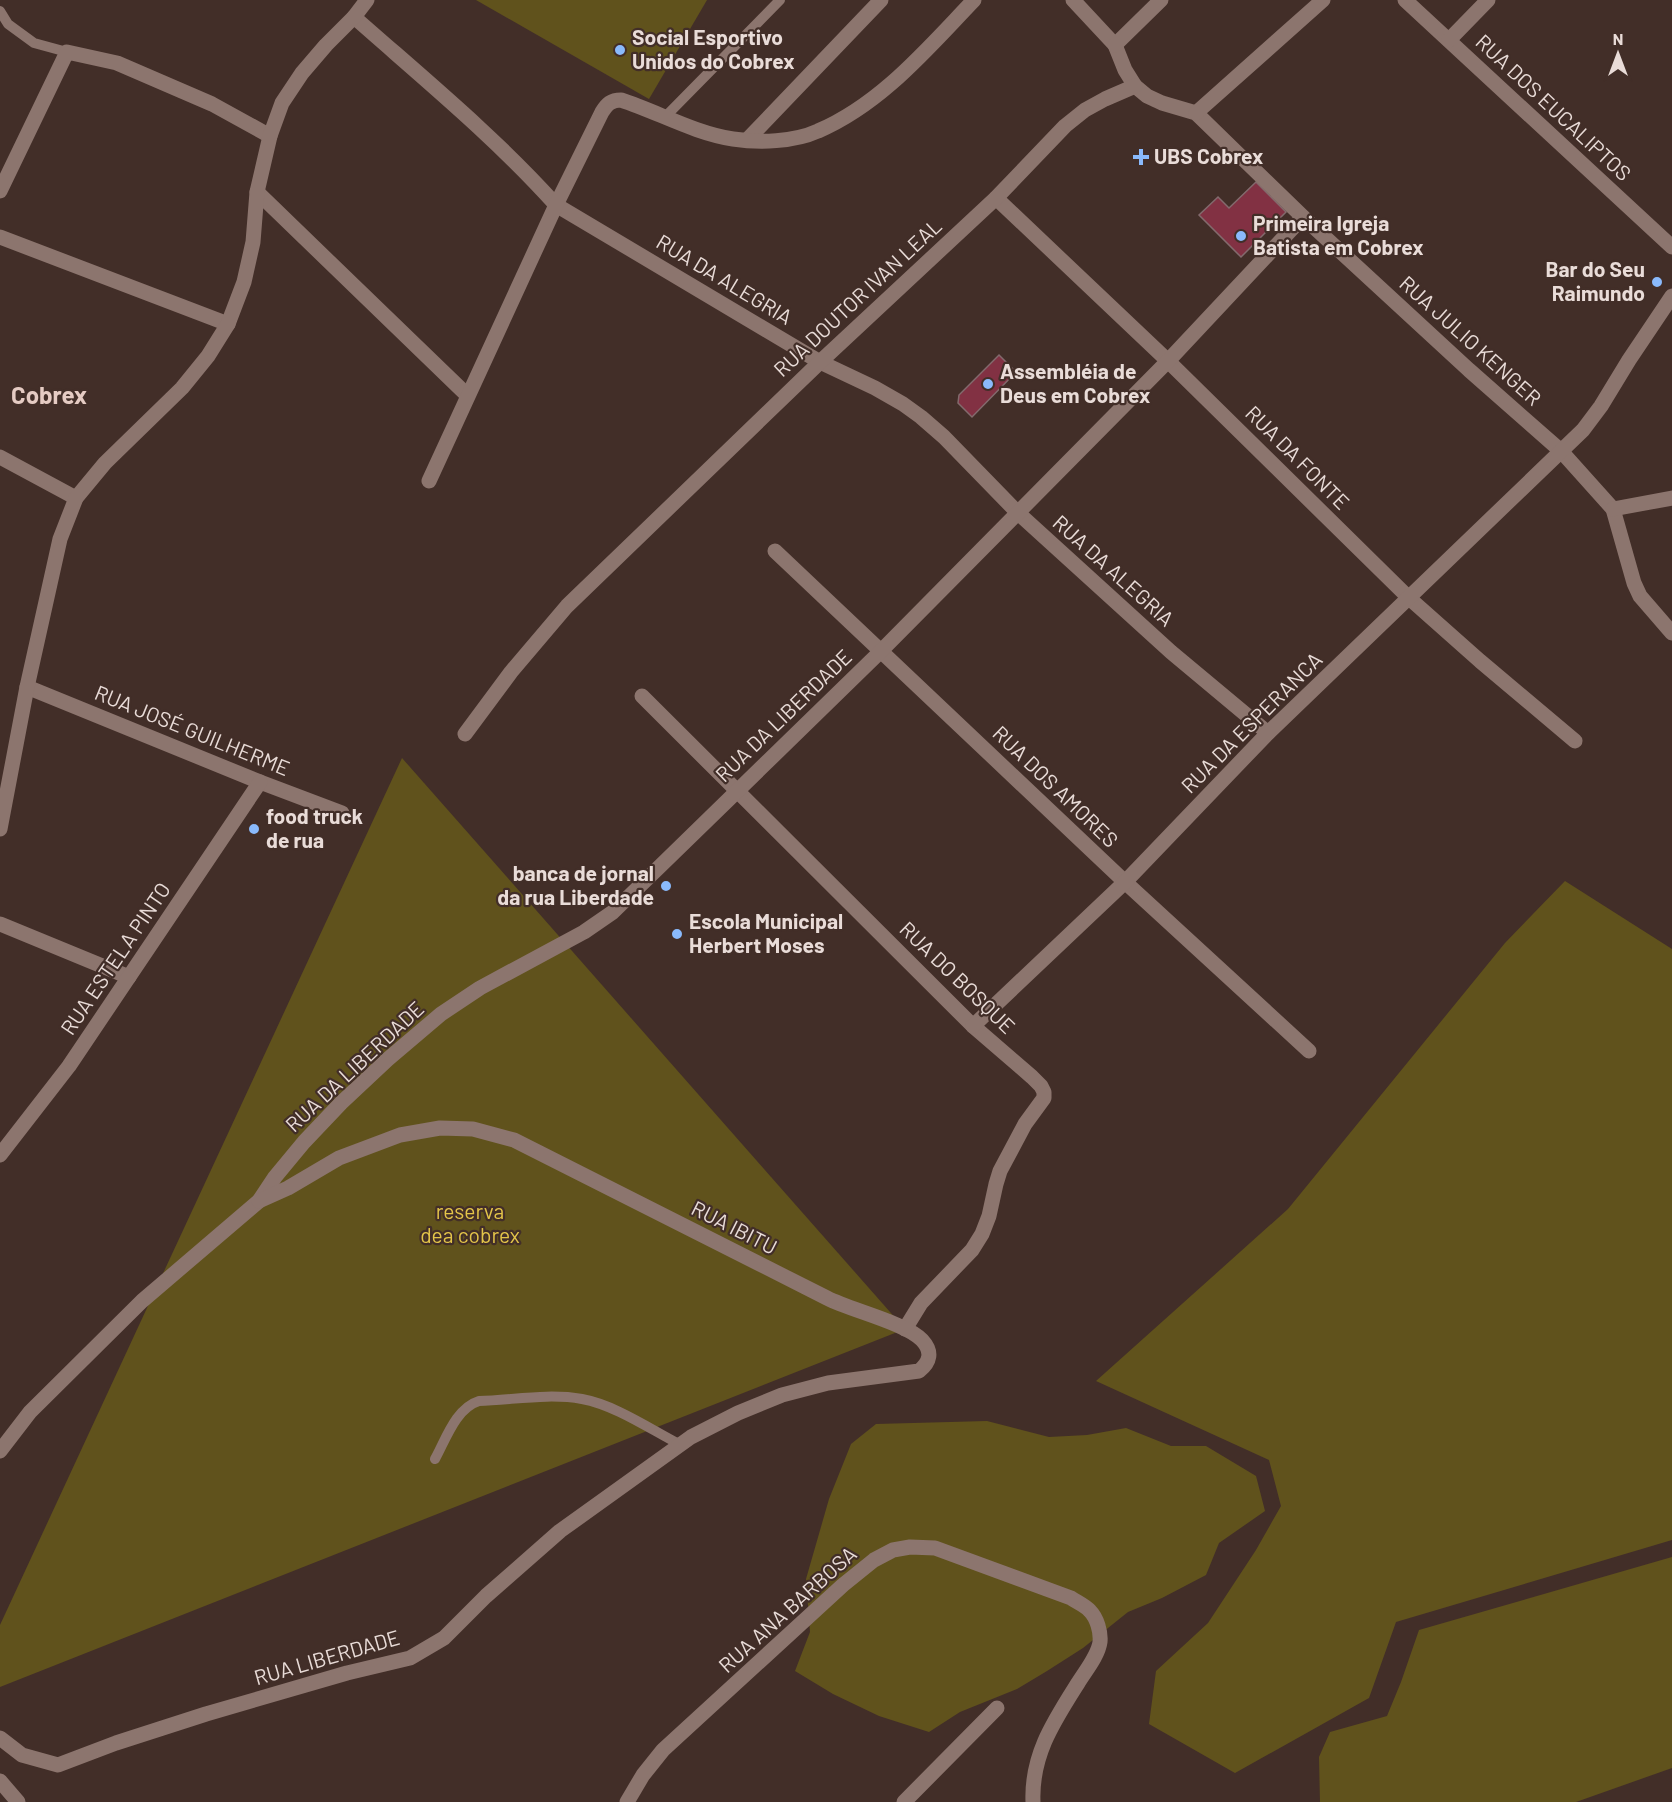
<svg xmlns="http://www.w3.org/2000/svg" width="1672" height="1802" viewBox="0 0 1672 1802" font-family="Barlow,sans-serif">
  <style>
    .green { fill: #60521c }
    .building { fill: #823143; stroke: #836a6d; stroke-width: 1.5 }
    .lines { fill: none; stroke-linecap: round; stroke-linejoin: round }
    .service { stroke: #8c756e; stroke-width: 10 }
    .minor { stroke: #8c756e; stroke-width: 15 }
    .tertiary { stroke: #8c756e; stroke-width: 15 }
    .poi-dot { fill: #8abafc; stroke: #422e28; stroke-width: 2 }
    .labels { text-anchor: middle; stroke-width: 4.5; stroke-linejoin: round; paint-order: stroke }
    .poi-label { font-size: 21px; font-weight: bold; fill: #e9dcd8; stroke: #422e28; text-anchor: start }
    .street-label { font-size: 21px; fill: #e9dcd8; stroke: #422e28 }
    .park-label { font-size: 21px; fill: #e3c449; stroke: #422e28 }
    .quarter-label { font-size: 24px; font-weight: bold; fill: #e5cbc3; stroke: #422e28 }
  </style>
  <rect width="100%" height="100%" fill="#422e28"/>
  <g class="green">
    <polygon points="476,0 707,0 649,99"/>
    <polygon points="402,758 905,1329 0,1687 0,1625"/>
    <polygon points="1565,881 1672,949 1672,1540 1396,1622 1369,1698 1235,1773 1149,1724 1156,1671 1208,1623 1256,1550 1281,1506 1269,1460 1096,1381 1288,1209 1505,943"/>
    <polygon points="987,1421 1049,1437 1087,1435 1126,1428 1171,1446 1206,1446 1256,1476 1265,1511 1219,1543 1206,1575 1162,1598 1128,1612 1083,1648 1047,1671 1017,1689 960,1712 929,1732 879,1716 833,1694 795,1671 810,1632 806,1579 829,1499 851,1444 876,1424"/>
    <polygon points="1672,1557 1672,1768 1576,1802 1320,1802 1319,1757 1330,1732 1387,1716 1401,1682 1419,1630"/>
  </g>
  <g class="building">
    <polygon points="1256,182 1286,212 1241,257 1199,215 1218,197 1229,208"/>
    <polygon points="999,355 1016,372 972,417 958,403 959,395"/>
  </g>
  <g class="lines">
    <g class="service">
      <polyline points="0,11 8,24 34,43 67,52"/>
      <polyline points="665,117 780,0"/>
      <path d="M435 1459C446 1439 456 1408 479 1401 513 1400 548 1393 582 1399 615 1405 650 1429 679 1444"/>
    </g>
    <g class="minor">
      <polyline points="1073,0 1115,45 1125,70 1135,86 1147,96 1162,103 1196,113 1303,217 1469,370 1561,451 1613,509 1634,583 1640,596 1672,633"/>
      <polyline points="1405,0 1672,247"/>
      <path d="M354 17C423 78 495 137 556 205L820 362 875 388 903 404 921 417 944 437 1017 512 1171 652 1268 733"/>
      <polyline points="1449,40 1488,0"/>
      <polyline points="1115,45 1161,0"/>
      <polyline points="1196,113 1323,0"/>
      <polyline points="747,140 881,0"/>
      <polyline points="0,191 67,52 117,63 212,104 270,136"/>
      <polyline points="257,192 467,395"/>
      <polyline points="996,198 1168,361 1409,598 1480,661 1575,741"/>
      <polyline points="0,237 228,324"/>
      <polyline points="0,457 76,498"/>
      <path d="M429 481 556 205 602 112C607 104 611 100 621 100 658 112 694 133 733 139 759 143 794 142 818 131 881 104 927 49 974 0"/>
      <polyline points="1613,509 1672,498"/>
      <polyline points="775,551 1125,882 1309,1051"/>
      <polyline points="27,687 260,782 342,813"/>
      <polyline points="642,696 973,1026 1032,1077 1041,1086 1044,1092 1044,1098 1025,1124 1000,1171 996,1184 989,1216 982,1234 972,1250 921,1303 905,1329"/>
      <polyline points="465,734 511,672 567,606 820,362 996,198 1065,126 1085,110 1105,99 1135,86"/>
      <polyline points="0,924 129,977"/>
      <polyline points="973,1026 1125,882 1268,733 1583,430 1601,406 1629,360 1672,296"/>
      <polyline points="0,1155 69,1066 260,782"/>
      <polyline points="0,1451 30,1412 142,1301 259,1201 275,1177 304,1142 341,1103 388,1059 441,1014 480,988 584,932 613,912 881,651 1168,361 1303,217"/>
      <path d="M0 1738 22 1755 58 1765 116 1743 206 1714 347 1673 410 1658 444 1638 486 1596 560 1531 691 1437 738 1413 782 1395 828 1383 919 1371C930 1362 933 1352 922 1340 906 1323 850 1310 827 1298 722 1246 618 1192 514 1140L473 1129 440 1128 400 1135 339 1158 288 1188 259 1201"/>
      <polyline points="0,1781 18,1802"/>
      <path d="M627 1802 643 1775 663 1750 843 1585 874 1560 893 1550 910 1547 935 1548 1071 1598C1077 1602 1086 1606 1090 1611 1097 1618 1101 1632 1100 1642 1098 1656 1086 1670 1078 1683 1054 1721 1031 1755 1033 1802"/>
      <polyline points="904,1802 997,1708"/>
    </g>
    <polyline class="tertiary" points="0,829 27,687 60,539 76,498 105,463 182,388 208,356 228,324 244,282 253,242 257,192 270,136 282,103 302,73 326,45 354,17 367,0"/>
  </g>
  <g class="poi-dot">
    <circle cx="620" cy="50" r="6"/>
    <path d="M1138 148h6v6h6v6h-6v6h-6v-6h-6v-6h6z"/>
    <circle cx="1241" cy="236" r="6"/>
    <circle cx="1657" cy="282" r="6"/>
    <circle cx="988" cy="384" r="6"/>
    <circle cx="254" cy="829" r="6"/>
    <circle cx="666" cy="886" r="6"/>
    <circle cx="677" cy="934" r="6"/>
  </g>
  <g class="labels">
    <g class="poi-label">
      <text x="632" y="45">Social Esportivo<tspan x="632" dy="24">Unidos do Cobrex</tspan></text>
      <text x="1154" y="164">UBS Cobrex</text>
      <text x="1253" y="231">Primeira Igreja<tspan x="1253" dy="24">Batista em Cobrex</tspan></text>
      <text x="1645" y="277" text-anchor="end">Bar do Seu<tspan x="1645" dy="24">Raimundo</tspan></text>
      <text x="1000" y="379">Assembléia de<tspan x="1000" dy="24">Deus em Cobrex</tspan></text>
      <text x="266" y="824">food truck<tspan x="266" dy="24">de rua</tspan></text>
      <text x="654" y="881" text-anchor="end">banca de jornal<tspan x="654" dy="24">da rua Liberdade</tspan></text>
      <text x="689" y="929">Escola Municipal<tspan x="689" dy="24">Herbert Moses</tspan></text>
    </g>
    <g class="street-label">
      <text transform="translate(1553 108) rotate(43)" y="7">RUA DOS EUCALIPTOS</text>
      <text transform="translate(724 280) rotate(31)" y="7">RUA DA ALEGRIA</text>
      <text transform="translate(858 298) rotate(-43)" y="7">RUA DOUTOR IVAN LEAL</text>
      <text transform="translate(1470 341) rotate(42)" y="7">RUA JULIO KENGER</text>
      <text transform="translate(1297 458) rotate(45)" y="7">RUA DA FONTE</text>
      <text transform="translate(1113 571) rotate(42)" y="7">RUA DA ALEGRIA</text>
      <text transform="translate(784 716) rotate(-44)" y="7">RUA DA LIBERDADE</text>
      <text transform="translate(1252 723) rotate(-45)" y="7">RUA DA ESPERANCA</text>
      <text transform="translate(192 731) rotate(22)" y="7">RUA JOSÉ GUILHERME</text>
      <text transform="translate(1055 787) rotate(44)" y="7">RUA DOS AMORES</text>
      <text transform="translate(116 959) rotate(-56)" y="7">RUA ESTELA PINTO</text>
      <text transform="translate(957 978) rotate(44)" y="7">RUA DO BOSQUE</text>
      <text transform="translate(355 1067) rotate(-43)" y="7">RUA DA LIBERDADE</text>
      <text transform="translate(734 1228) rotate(27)" y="7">RUA IBITU</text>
      <text transform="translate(788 1610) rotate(-42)" y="7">RUA ANA BARBOSA</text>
      <text transform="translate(327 1658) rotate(-16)" y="7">RUA LIBERDADE</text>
    </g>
    <g class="park-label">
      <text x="470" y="1219">reserva<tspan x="470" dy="24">dea cobrex</tspan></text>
    </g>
    <g class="quarter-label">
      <text x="49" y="404">Cobrex</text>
    </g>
  </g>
  <g transform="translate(1618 54)" stroke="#422e28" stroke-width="4.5" paint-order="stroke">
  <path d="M0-4.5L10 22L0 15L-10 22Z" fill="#e9dcd8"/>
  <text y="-9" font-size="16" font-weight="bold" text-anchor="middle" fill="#e9dcd8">N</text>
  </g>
</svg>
